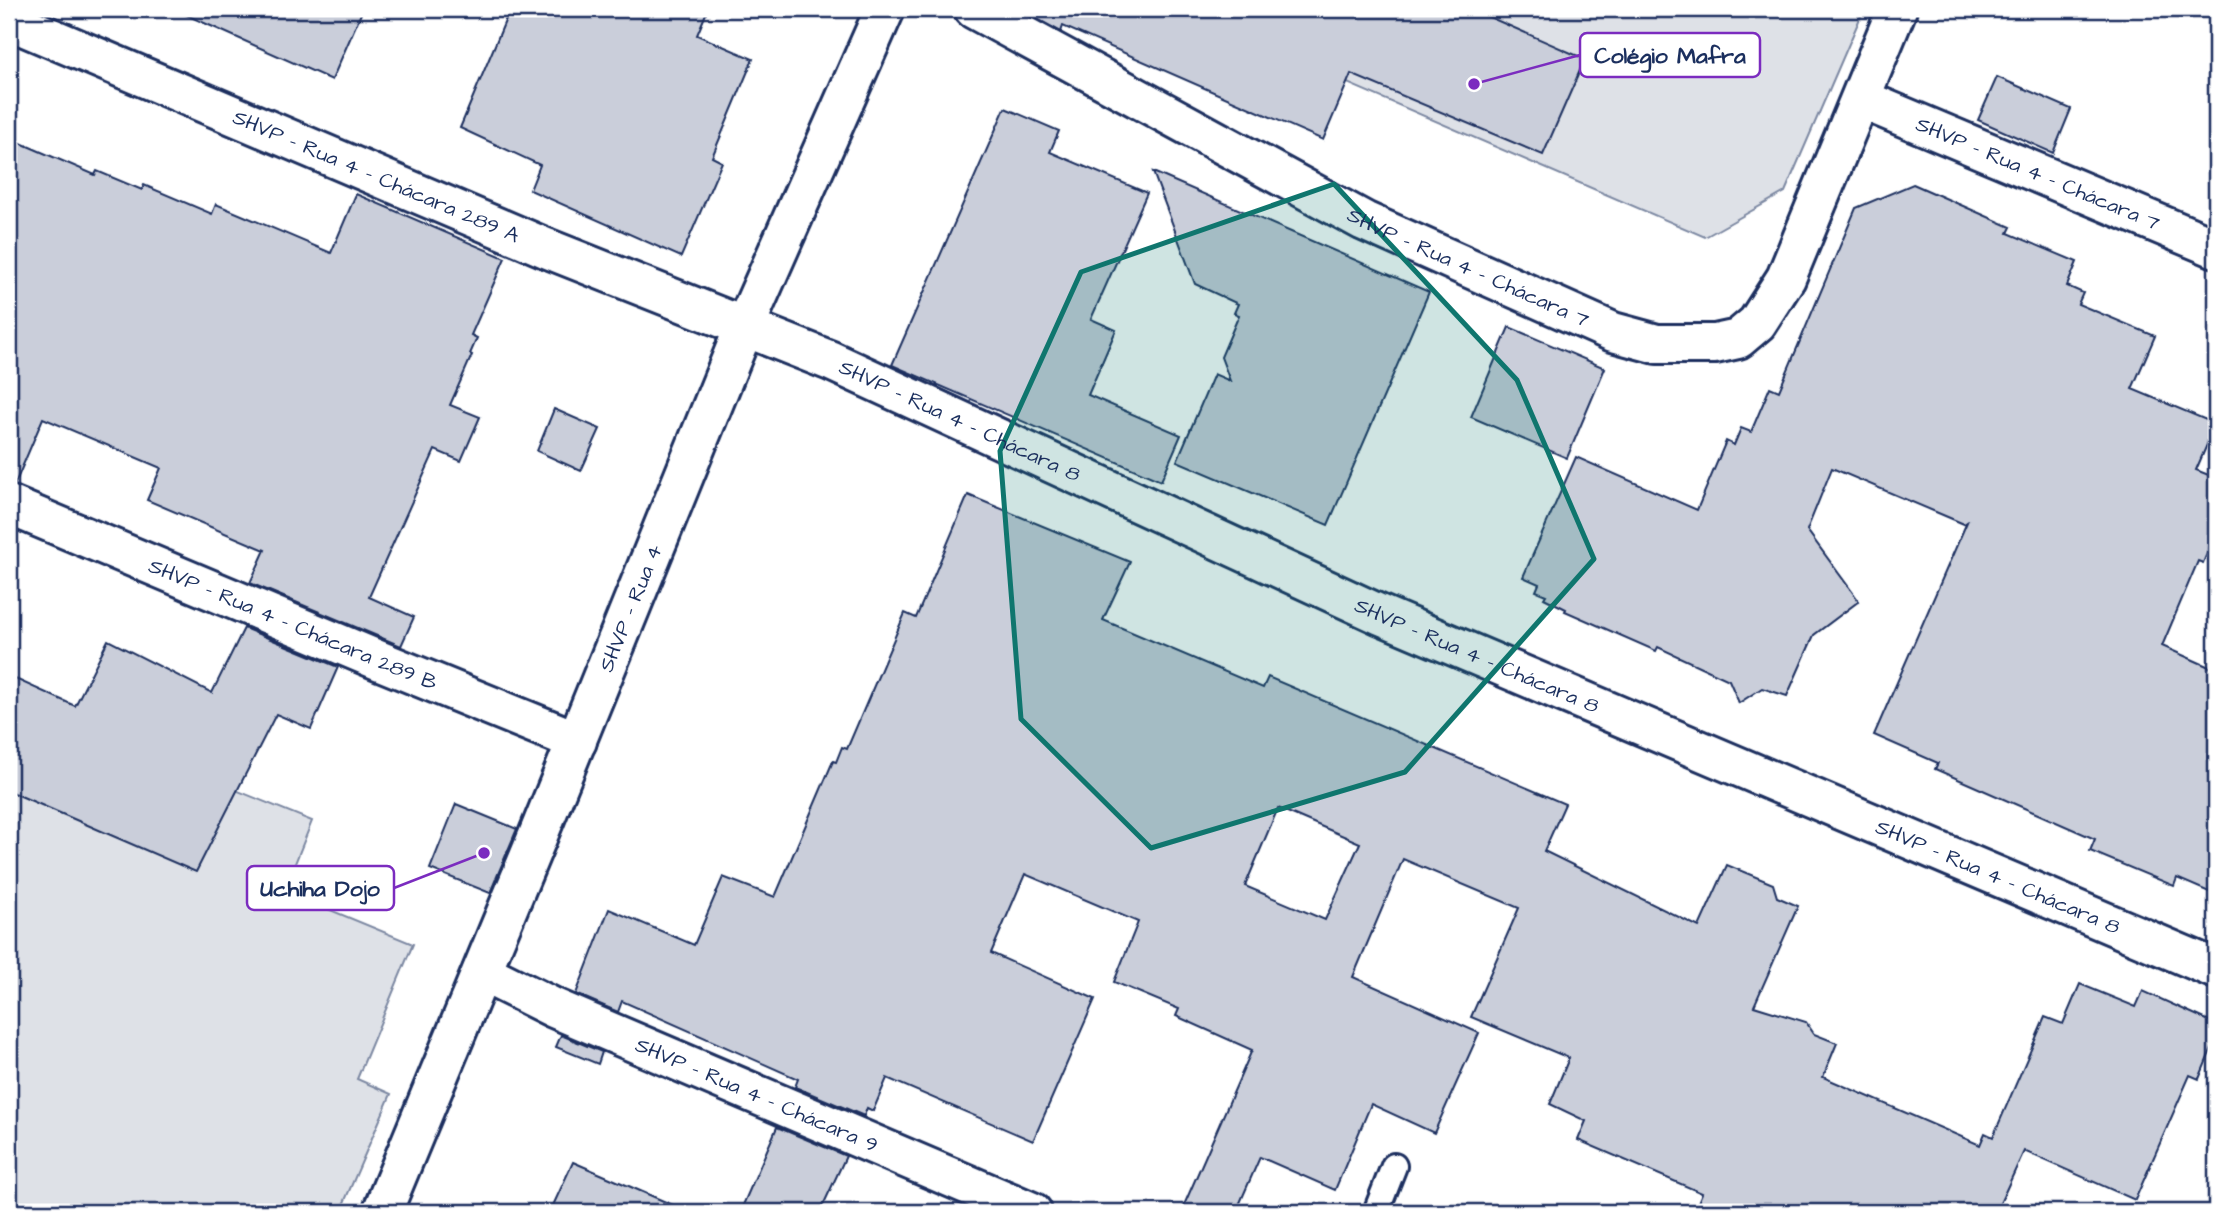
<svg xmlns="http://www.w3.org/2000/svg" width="2225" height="1221" viewBox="0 0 2225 1221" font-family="'Architects Daughter',sans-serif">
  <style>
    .green { fill: #dee1e7; stroke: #7c88a2; stroke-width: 2 }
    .building { fill: #caceda; stroke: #1b2f5e; stroke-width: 2; fill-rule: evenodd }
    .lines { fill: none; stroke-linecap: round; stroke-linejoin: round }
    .lane-casing { stroke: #1b2f5e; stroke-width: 30 }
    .street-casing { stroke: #1b2f5e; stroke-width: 44 }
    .secondary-casing { stroke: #1b2f5e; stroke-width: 44 }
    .lane { stroke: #fff; stroke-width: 24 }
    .street { stroke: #fff; stroke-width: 38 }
    .secondary { stroke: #fff; stroke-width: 38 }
    .marked { fill: #0f766e; fill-opacity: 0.2; stroke: #0f766e; stroke-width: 5; stroke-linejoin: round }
    .labels { text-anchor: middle; stroke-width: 5; stroke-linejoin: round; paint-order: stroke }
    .street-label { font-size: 21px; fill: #1b2f5e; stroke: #fff }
    .leader { fill: none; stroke: #7b2cbf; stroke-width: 2.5 }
    .callout-dot { fill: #7b2cbf; stroke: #fff; stroke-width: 2.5 }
    .callout { fill: #fff; stroke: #7b2cbf; stroke-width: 2.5 }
    .callout-label { font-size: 23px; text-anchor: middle; font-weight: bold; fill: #1b2f5e }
  </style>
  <rect width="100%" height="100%" fill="#fff"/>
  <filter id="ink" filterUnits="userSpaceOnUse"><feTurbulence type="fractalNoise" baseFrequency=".0143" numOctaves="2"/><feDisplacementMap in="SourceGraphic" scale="14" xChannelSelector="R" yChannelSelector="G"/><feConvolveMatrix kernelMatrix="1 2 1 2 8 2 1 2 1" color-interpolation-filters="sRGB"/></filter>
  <g filter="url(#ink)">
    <g class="green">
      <polygon points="1197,9 1864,9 1785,192 1705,237 1194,17"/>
      <polygon points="9,698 312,821 284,891 413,944 357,1079 391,1094 340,1212 9,1212"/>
    </g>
    <g class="building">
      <polygon points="173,9 363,9 332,80"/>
      <polygon points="510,9 708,9 697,35 753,59 712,157 722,162 681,257 530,190 540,165 460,128"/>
      <polygon points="1019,9 1471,9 1585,59 1543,155 1351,74 1323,140 1063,26 1061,32"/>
      <polygon points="1997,77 2071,109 2053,153 1978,120"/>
      <polygon points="1005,108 1059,131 1050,152 1147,193 1091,319 1116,330 1088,395 1181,435 1161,481 892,365"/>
      <polygon points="9,138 95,175 97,171 142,190 144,185 212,214 216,204 331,253 356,194 505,258 471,335 477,338 470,354 472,355 450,405 480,417 461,461 435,450 369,597 414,617 401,646 250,583 265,550 147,500 161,468 43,418 15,484 9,484"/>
      <polygon points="1153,172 1429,292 1328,525 1177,461 1214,374 1230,381 1221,357 1239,315 1234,313 1238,304 1195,284"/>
      <polygon points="1913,184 2011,227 2008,233 2077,262 2067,286 2083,293 2078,304 2155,336 2132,389 2216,424 2196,470 2216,478 2216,532 2203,563 2198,561 2162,646 2216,670 2216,895 2177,878 2174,886 2090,851 2095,839 1935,769 1938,763 1874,735 1967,522 1964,524 1832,468 1807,530 1859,601 1814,635 1787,696 1762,688 1739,703 1729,680 1658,647 1656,651 1565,611 1566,609 1544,598 1546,595 1536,591 1539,584 1523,577 1576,457 1697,510 1726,441 1734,445 1741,428 1751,432 1770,387 1779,391 1856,208"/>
      <polygon points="1509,327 1605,368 1567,458 1471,417"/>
      <polygon points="554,409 600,429 581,471 537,451"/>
      <path d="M968 495 1130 562 1103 620 1263 688 1268 677 1565 804 1544 851 1699 927 1727 865 1773 884 1777 897 1798 906 1754 1006 1806 1022 1814 1034 1837 1043 1823 1077 1980 1145 1985 1133 1993 1137 2045 1017 2063 1024 2080 984 2136 1007 2143 991 2216 1024V1038L2199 1079 2190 1075 2135 1200 2024 1151 1996 1212H1694L1702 1193 1578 1140 1586 1121 1550 1104 1569 1058 1471 1017 1519 908 1403 859 1353 977 1479 1033 1434 1133 1371 1104 1335 1190 1260 1157 1236 1212H1181L1252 1050 1176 1016 1179 1009 1114 982 1138 922 1025 874 991 953 1095 999 1033 1141 887 1078 873 1111 867 1108 864 1116 795 1087 798 1079 622 1001 618 1012 576 994 609 909 694 945 723 877 775 897 833 761 836 762 842 747 847 749 905 613 916 618ZM1278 808 1360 843 1325 920 1245 886Z"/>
      <polygon points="244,628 338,667 311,729 276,714 196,872 9,791 9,676 75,706 108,640 212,693"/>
      <polygon points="456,804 517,829 490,893 430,869"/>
      <polygon points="561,1035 602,1052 598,1064 556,1047"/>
      <polygon points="777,1127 846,1156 820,1212 740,1212"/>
      <polygon points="573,1162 689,1212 550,1212"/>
    </g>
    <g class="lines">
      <defs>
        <polyline id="lane" points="1376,1212 1394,1166"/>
        <g id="street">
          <path id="s1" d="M974 9 1364 221 1613 332 1657 344H1715L1738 339 1757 323 1786 278 1897 9"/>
          <path id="s2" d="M9 20 546 248 831 361 1381 615 2216 969"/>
          <path id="s3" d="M1861 99 2216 248"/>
          <path id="s4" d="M9 505 378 660 577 741"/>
          <path id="s5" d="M482 972 554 1008 1032 1212"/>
        </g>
        <g id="secondary">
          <path id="s6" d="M382 1212 537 838 744 328 885 9"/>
        </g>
      </defs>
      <use href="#lane" class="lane-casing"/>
      <use href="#street" class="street-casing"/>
      <use href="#secondary" class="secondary-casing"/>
      <use href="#lane" class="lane"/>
      <use href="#street" class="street"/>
      <use href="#secondary" class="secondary"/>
    </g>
  </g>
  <path class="marked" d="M1334 184 1517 380 1594 559 1405 772 1151 848 1021 719 1000 451 1081 272Z"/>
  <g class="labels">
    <g class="street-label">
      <text dy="7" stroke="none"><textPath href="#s3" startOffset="192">SHVP - Rua 4 - Chácara 7</textPath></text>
      <text dy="7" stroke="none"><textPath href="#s2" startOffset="399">SHVP - Rua 4 - Chácara 289 A</textPath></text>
      <text dy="7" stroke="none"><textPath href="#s1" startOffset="558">SHVP - Rua 4 - Chácara 7</textPath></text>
      <text dy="7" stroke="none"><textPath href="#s2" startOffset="1032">SHVP - Rua 4 - Chácara 8</textPath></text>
      <text dy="7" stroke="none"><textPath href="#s6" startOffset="653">SHVP - Rua 4</textPath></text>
      <text dy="7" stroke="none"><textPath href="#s4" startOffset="308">SHVP - Rua 4 - Chácara 289 B</textPath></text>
      <text dy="7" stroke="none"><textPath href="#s2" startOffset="1600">SHVP - Rua 4 - Chácara 8</textPath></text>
      <text dy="7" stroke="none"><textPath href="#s2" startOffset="2166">SHVP - Rua 4 - Chácara 8</textPath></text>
      <text dy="7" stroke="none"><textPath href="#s5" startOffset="301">SHVP - Rua 4 - Chácara 9</textPath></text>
    </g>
  </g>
  <path class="leader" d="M1474 84L1580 55M484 853L394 888"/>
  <g class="callout-dot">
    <circle cx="1474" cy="84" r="7"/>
    <circle cx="484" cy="853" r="7"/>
  </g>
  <g class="callout">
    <rect x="1580" y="33" width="180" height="44" rx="7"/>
    <rect x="247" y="866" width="147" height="44" rx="7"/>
  </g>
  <g class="callout-label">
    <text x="1670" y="63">Colégio Mafra</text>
    <text x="320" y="896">Uchiha Dojo</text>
  </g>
  <rect width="2225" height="1221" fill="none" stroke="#fff" stroke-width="35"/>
  <rect x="18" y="18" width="2190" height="1186" fill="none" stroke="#1b2f5e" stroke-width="2.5" filter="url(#ink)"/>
</svg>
